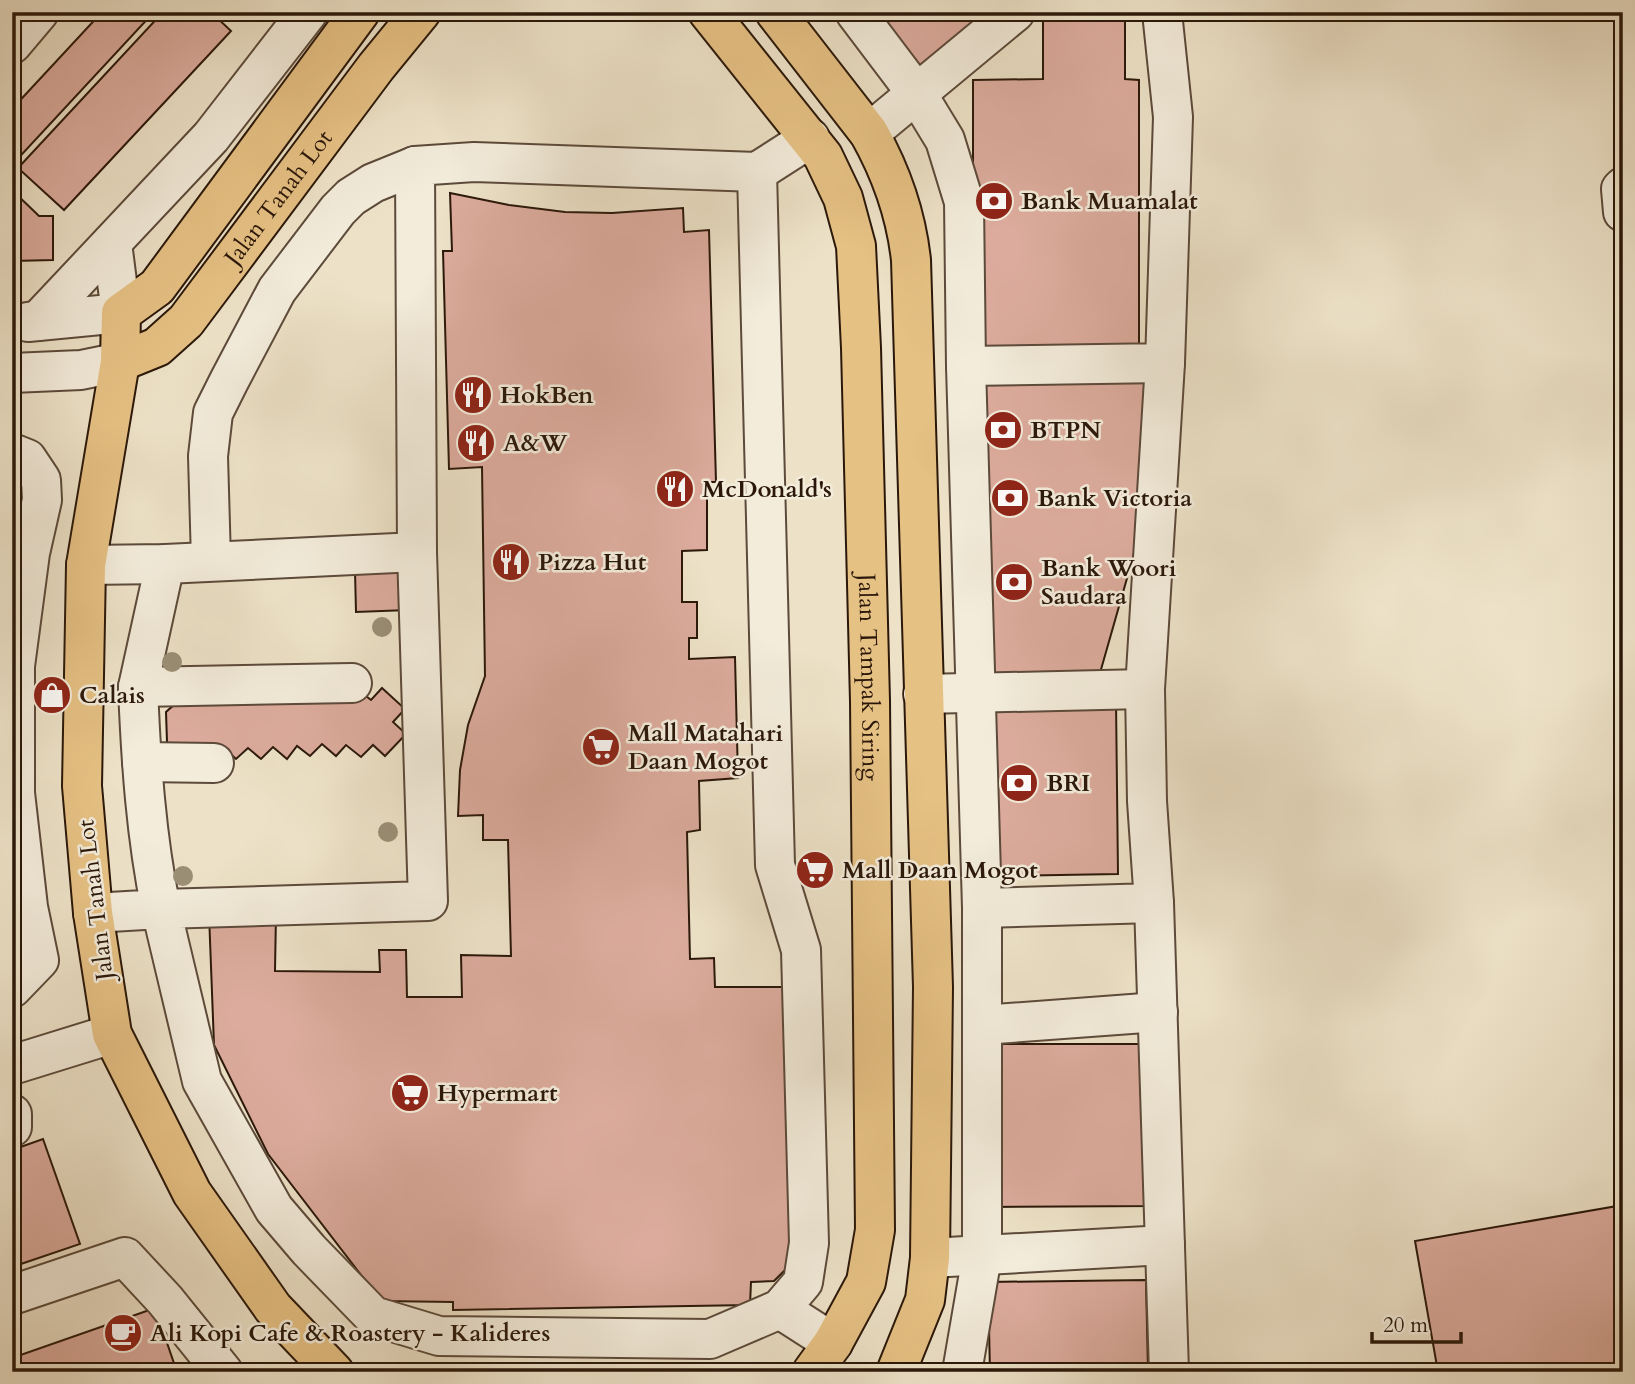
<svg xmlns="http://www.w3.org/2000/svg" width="1635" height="1384" viewBox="0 0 1635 1384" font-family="Cardo,serif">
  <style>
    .building { fill: #dcab9d; stroke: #2b180a; stroke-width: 2 }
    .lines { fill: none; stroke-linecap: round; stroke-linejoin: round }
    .minor-casing { stroke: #5c4a3a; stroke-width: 42 }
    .major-casing { stroke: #2b180a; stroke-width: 42 }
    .minor { stroke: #f3ecdb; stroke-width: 38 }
    .major { stroke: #e6c184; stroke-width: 38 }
    .tree { fill: #9a8f76 }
    .labels { text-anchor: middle; stroke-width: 5; stroke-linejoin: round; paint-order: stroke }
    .street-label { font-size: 24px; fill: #2b180a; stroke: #f3ecdb }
    .poi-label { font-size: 24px; font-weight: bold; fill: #2b180a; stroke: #f3ecdb; text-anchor: start }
  </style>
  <rect width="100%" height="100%" fill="#ede2c8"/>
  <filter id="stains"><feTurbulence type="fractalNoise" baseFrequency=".00286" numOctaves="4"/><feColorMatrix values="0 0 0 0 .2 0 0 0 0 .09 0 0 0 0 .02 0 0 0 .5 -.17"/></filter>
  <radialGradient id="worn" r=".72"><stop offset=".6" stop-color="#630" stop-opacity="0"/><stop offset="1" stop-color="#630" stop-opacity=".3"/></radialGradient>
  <g class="building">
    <polygon points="102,12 154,12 12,165 12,109"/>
    <polygon points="163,12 211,12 231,31 64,210 18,168"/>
    <polygon points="874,12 976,12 982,19 920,69"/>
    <polygon points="1043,12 1125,12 1125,79 1139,80 1139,357 973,357 973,80 1043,79"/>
    <polygon points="12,190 39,216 53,216 53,260 12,261"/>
    <polygon points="450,193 509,205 565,212 612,213 683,208 684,232 709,230 716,482 707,482 707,550 682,551 682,602 697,602 697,638 689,638 689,659 735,657 738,778 699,781 700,830 687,832 690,959 714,958 715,987 792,987 800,1255 774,1281 751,1282 750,1305 453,1310 453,1302 381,1301 268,1154 214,1045 209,914 276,914 275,971 380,972 379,950 406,950 407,997 462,997 461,955 511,956 508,840 483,840 483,815 458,816 460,770 468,725 485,676 482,467 449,469 443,251 452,251"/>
    <polygon points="1145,378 1145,515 1100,673 985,675 985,379"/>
    <polygon points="407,569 408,610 356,612 355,571"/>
    <polygon points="382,688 405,709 393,722 406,734 385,756 373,745 361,757 346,745 336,756 322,744 310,756 297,746 287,759 273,747 261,759 248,748 236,759 223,747 186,760 167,742 166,712 185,695 357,689 371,700"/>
    <polygon points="1116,701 1118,874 995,876 993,703"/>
    <polygon points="12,926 17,949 12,962"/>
    <polygon points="985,1044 1158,1044 1157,1206 985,1207"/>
    <polygon points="43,1139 80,1244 12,1267 12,1150"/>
    <polygon points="1623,1205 1623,1372 1438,1372 1415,1241"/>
    <polygon points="1146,1280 1148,1372 990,1372 988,1282"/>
    <polygon points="155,1308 177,1372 12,1372 12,1358"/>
  </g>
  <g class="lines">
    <defs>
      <g id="minor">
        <polyline points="855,12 917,94 945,140 964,202 966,366 982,908 982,1256 962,1372"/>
        <polyline points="12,44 39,12"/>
        <polyline points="869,133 1015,12"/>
        <polyline points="1623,187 1621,189 1623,212"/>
        <polyline points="38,321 211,137 308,12"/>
        <polyline points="28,322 121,313 112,243"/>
        <polyline points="966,366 1165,363 1173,117 1162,12"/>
        <polyline points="12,373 81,370 120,362"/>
        <polyline points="12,453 27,459 41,480 42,500 30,553 15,666 15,793 28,907 39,960 12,988"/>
        <polyline points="417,552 428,901 161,909 202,1081 274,1209 309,1250 373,1316 439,1336 710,1339 780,1309 803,1282 809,1243 801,950 775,865 757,172"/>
        <polyline points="211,560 208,456 213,413 229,381 277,290 338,210 351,197 373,183 415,166"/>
        <polyline points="165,564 138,687 352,683"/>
        <polyline points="86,565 165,564 417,552 415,166 474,162 757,172 810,138"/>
        <polyline points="923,694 1145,689"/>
        <polyline points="142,762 214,763"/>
        <polyline points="1154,903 1169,1372"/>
        <polyline points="982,908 1154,903 1147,801 1145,689 1165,363"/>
        <path d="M93 913 161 909C146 836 141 762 138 687"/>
        <polyline points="982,1025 1158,1012"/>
        <polyline points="12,1065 112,1034"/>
        <polyline points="12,1114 12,1127"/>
        <polyline points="930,1258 1165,1245"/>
        <polyline points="12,1295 125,1257 165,1300 223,1372"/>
        <polyline points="780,1309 833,1343"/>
      </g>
      <g id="major">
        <path id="s1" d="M708 12 823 156 843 198 856 246 861 348 870 701 875 1230 866 1282 833 1343 812 1372"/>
        <path d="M775 12 869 133C892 174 906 214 911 260L933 987 930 1258 925 1300 896 1372"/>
        <path id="s2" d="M120 362 157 347 186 321 376 67 421 12"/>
        <polyline points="334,1372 273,1308 192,1193 112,1034 93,913 82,786 86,565 120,362 121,313 157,287 360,12"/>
      </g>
    </defs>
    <use href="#minor" class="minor-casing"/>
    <use href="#major" class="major-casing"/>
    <use href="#minor" class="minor"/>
    <use href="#major" class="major"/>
  </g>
  <g class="tree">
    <circle cx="382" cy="627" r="10"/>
    <circle cx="172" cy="662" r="10"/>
    <circle cx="388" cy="832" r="10"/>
    <circle cx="183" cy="876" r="10"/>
  </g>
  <defs>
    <symbol id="bank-disc" viewBox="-11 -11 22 22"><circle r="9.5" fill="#8f2418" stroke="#f3ecdb"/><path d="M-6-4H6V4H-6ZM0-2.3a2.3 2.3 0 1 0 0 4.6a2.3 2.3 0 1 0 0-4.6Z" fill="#fff"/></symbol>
    <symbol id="restaurant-disc" viewBox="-11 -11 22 22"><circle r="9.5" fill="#8f2418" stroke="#f3ecdb"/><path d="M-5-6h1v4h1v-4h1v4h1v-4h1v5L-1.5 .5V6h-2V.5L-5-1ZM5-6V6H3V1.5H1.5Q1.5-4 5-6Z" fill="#fff"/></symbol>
    <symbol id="shop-disc" viewBox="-11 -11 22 22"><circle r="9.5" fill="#8f2418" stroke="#f3ecdb"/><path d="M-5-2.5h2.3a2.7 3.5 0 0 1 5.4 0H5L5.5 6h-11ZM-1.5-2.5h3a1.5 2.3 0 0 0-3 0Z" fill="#fff"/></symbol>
    <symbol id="supermarket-disc" viewBox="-11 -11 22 22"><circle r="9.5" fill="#8f2418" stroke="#f3ecdb"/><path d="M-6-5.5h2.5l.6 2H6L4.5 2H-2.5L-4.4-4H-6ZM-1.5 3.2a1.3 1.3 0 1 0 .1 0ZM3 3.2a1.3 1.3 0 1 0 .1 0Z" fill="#fff"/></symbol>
    <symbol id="cafe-disc" viewBox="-11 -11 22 22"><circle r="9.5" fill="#8f2418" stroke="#f3ecdb"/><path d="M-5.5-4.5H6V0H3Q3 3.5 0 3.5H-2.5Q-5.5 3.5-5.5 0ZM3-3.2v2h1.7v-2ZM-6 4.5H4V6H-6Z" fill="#fff"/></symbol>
  </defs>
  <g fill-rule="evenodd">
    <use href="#bank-disc" x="972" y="179" width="44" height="44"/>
    <use href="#restaurant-disc" x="451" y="373" width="44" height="44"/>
    <use href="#bank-disc" x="981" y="408" width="44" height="44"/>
    <use href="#restaurant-disc" x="454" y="421" width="44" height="44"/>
    <use href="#restaurant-disc" x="653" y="467" width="44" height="44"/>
    <use href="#bank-disc" x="988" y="476" width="44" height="44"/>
    <use href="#restaurant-disc" x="489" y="540" width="44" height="44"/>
    <use href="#bank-disc" x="992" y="560" width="44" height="44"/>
    <use href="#shop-disc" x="30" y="673" width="44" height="44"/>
    <use href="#supermarket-disc" x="579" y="725" width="44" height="44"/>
    <use href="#bank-disc" x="997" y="761" width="44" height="44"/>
    <use href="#supermarket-disc" x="793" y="848" width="44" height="44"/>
    <use href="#supermarket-disc" x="388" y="1071" width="44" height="44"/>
    <use href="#cafe-disc" x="101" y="1311" width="44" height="44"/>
  </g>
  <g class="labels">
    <g class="street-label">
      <text dy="8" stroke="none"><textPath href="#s2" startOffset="233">Jalan Tanah Lot</textPath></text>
      <text dy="8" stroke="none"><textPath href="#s1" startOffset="712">Jalan Tampak Siring</textPath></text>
      <text transform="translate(95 900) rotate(-97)" y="8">Jalan Tanah Lot</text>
    </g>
    <g class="poi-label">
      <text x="1021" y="209">Bank Muamalat</text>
      <text x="500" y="403">HokBen</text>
      <text x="1030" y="438">BTPN</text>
      <text x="503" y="451">A&amp;W</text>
      <text x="702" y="497">McDonald's</text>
      <text x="1037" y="506">Bank Victoria</text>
      <text x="538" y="570">Pizza Hut</text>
      <text x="1041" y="576">Bank Woori<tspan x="1041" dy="28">Saudara</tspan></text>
      <text x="79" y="703">Calais</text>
      <text x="628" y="741">Mall Matahari<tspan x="628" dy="28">Daan Mogot</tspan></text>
      <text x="1046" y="791">BRI</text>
      <text x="842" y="878">Mall Daan Mogot</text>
      <text x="437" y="1101">Hypermart</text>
      <text x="150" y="1341">Ali Kopi Cafe &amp; Roastery - Kalideres</text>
    </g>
  </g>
  <rect width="1635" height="1384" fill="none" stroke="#ede2c8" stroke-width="42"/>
  <rect x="14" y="14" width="1607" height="1356" fill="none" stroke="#2b180a" stroke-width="3.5"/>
  <rect x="21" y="21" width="1593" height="1342" fill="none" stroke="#2b180a" stroke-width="2"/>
  <path d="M1372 1332v10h89v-10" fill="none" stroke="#2b180a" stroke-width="3.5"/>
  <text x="1383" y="1332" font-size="21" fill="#2b180a" stroke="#f3ecdb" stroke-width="5" paint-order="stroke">20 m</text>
  <rect width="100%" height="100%" filter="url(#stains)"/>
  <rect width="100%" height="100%" fill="url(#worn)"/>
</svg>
